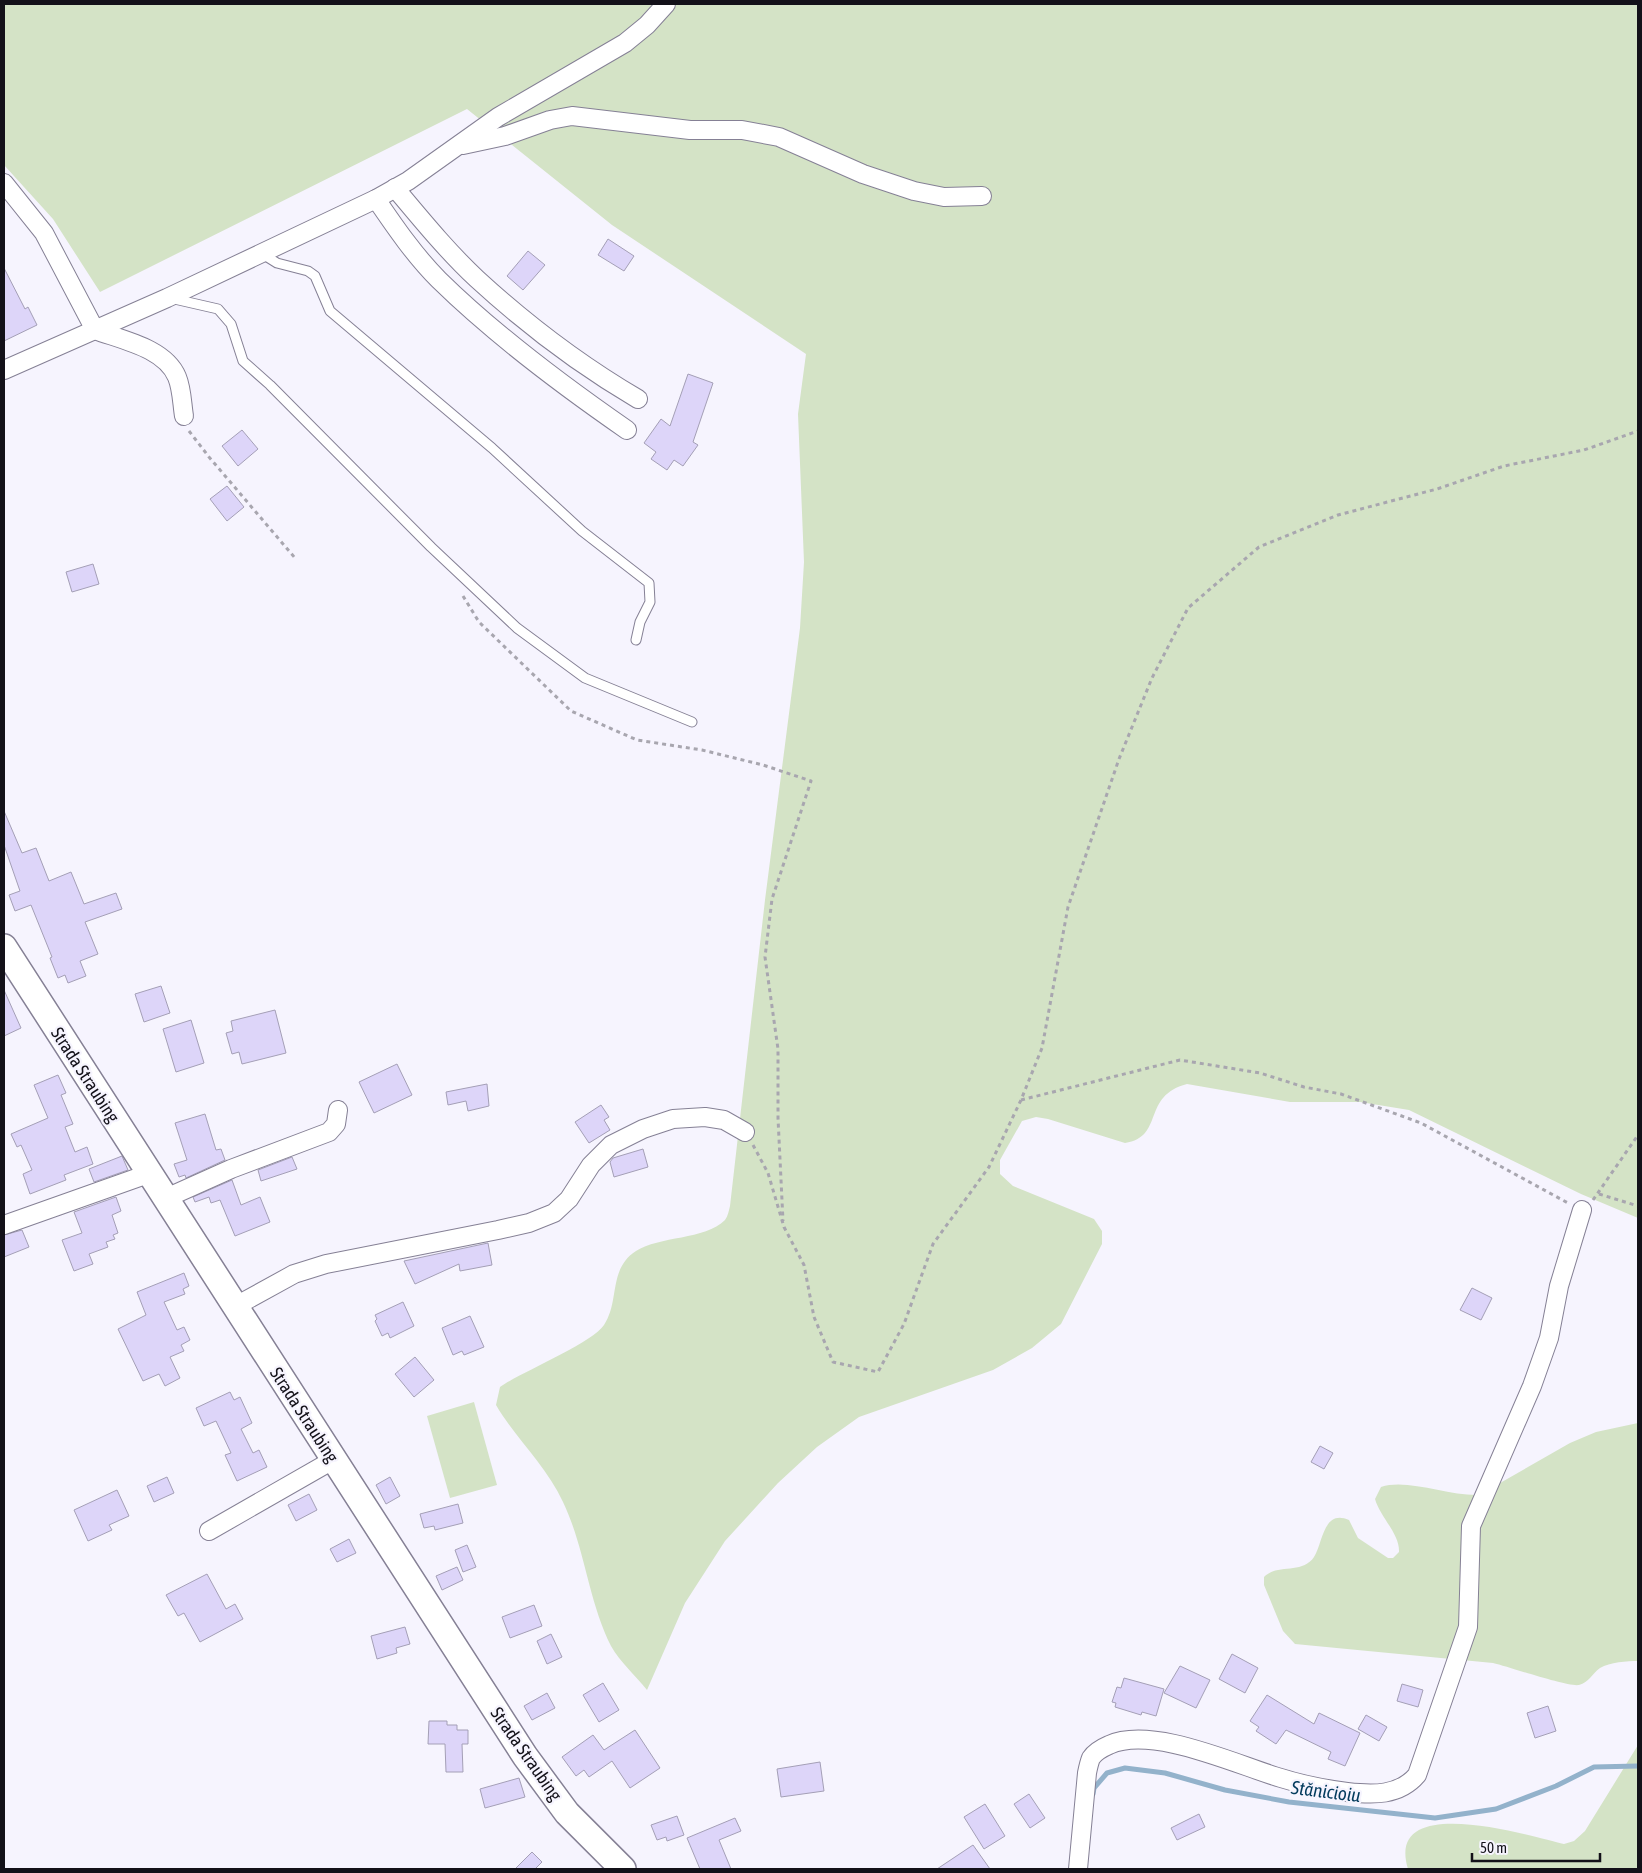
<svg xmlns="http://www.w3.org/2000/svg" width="1642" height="1873" viewBox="0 0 1642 1873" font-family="'Asap Condensed',sans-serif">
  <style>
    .green { fill: #d4e3c6 }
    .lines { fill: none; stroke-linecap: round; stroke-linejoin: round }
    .stream { stroke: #93b2cb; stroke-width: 5 }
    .building { fill: #ddd5f9; stroke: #a49fb6 }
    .service-casing { stroke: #858095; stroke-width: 11 }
    .minor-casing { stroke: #858095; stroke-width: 20 }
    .secondary-casing { stroke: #858095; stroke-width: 28 }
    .path { stroke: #a8a6af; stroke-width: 3; stroke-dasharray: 4 4; stroke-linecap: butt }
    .service { stroke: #fff; stroke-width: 9 }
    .minor { stroke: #fff; stroke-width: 18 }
    .secondary { stroke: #fff; stroke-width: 25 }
    .labels { text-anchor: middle; stroke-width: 4.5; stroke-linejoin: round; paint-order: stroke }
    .street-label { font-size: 18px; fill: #131119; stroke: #f6f4fe }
    .water-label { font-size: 19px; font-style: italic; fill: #033b5d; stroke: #f6f4fe }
  </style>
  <rect width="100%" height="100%" fill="#f6f4fe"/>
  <g class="green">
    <path d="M4 4H1638V1218L1581 1194 1409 1110 1360 1102H1290L1187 1084C1141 1096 1165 1137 1125 1143L1048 1119 1036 1117 1022 1121 1000 1160V1174L1013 1186 1094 1219 1102 1231V1244L1061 1324 1032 1348 993 1370 859 1417 817 1447 778 1483 725 1541 685 1603 647 1690C636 1676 620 1662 611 1646 588 1600 585 1548 563 1502 546 1465 516 1439 496 1405L500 1387C523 1371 591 1344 604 1325 620 1301 608 1269 636 1251 659 1236 705 1240 725 1220 728 1216 729 1210 730 1206L765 900 800 628 804 562 798 414 806 354 612 225 467 109 100 292 53 219 4 165Z"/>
    <polygon points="474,1402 497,1485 450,1498 427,1416"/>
    <path d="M1638 1423V1661C1627 1661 1610 1662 1600 1668 1592 1674 1589 1682 1579 1685 1567 1687 1510 1667 1493 1663L1295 1644 1283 1631 1264 1585V1577C1277 1563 1302 1575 1314 1557 1323 1543 1323 1509 1349 1520L1358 1538 1388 1558H1393L1399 1552C1400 1534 1380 1517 1375 1499L1381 1487C1407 1478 1448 1496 1479 1495L1570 1443 1596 1432Z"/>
    <path d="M1638 1745V1869H1408C1384 1791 1530 1836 1564 1844L1574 1841 1585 1831Z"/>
  </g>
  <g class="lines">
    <polyline class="stream" points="1093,1794 1094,1788 1107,1773 1125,1768 1165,1773 1225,1790 1289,1802 1435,1818 1496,1809 1556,1786 1594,1767 1638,1766"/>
  </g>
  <g class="building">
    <polygon points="608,239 634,256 624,271 598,255"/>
    <polygon points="528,251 545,265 523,290 507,276"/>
    <polygon points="4,268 25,309 28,307 37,325 4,341"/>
    <polygon points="688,374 713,383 693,442 698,445 683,466 674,460 667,470 651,459 656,452 644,443 661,419 670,426"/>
    <polygon points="242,430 258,449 238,466 222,446"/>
    <polygon points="227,486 244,507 227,521 210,499"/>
    <polygon points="93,564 99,584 72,592 66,572"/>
    <polygon points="4,811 22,853 36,848 49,881 71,872 84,904 116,893 122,909 85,922 98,954 80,961 86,976 68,983 65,975 58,978 50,958 52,957 31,905 15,911 9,895 20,891 4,845"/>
    <polygon points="161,986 170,1013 144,1022 135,994"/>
    <polygon points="4,990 21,1028 4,1036"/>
    <polygon points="275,1010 286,1053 242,1064 239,1052 232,1054 226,1033 233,1031 231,1021"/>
    <polygon points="191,1020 204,1063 176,1072 163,1029"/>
    <polygon points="397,1064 412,1095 374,1113 359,1082"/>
    <polygon points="58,1075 66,1093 61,1095 73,1124 65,1127 75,1152 87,1147 93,1164 64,1175 66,1180 30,1194 23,1174 32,1170 21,1145 17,1147 11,1134 48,1118 34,1085"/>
    <polygon points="487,1084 489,1106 468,1111 466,1101 448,1105 446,1092"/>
    <polygon points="601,1105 609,1117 604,1120 610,1130 589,1143 575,1122"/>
    <polygon points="205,1114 216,1150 221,1149 225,1160 186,1178 185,1175 179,1177 174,1164 187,1160 175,1123"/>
    <polygon points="643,1149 648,1167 614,1177 610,1162 613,1158"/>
    <polygon points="122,1156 128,1170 94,1182 89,1169"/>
    <polygon points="292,1157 297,1169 261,1181 258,1170"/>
    <polygon points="232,1180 241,1205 260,1197 270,1222 235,1236 220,1200 211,1203 209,1197 195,1202 193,1197"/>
    <polygon points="116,1197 121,1211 112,1215 118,1233 113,1235 115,1239 106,1242 108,1247 89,1254 93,1264 74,1271 62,1240 82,1233 74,1212"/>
    <polygon points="22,1230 29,1247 4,1257 4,1235"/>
    <polygon points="488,1243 492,1265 460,1271 459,1264 415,1284 404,1261"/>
    <polygon points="184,1273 189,1286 183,1289 185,1294 164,1302 177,1330 184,1327 190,1340 181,1345 184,1351 170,1357 180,1378 165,1386 159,1374 143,1381 118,1329 146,1315 137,1292"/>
    <polygon points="1472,1288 1492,1298 1481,1320 1460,1310"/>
    <polygon points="403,1302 414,1326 390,1338 388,1333 382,1336 375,1321 377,1319 375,1315"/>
    <polygon points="470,1316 484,1347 464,1355 462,1351 453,1355 442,1328"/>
    <polygon points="415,1357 434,1380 414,1397 395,1374"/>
    <polygon points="230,1392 234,1400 240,1397 252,1423 241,1429 253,1453 259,1450 267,1467 237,1481 225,1455 231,1453 216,1421 204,1426 196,1408"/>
    <polygon points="1320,1446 1333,1453 1324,1469 1311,1462"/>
    <polygon points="167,1477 174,1493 154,1502 147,1486"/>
    <polygon points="390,1477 400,1496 386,1504 376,1485"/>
    <polygon points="117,1490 129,1516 109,1525 112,1530 88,1541 74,1510"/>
    <polygon points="309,1494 317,1510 296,1521 288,1505"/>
    <polygon points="458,1504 463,1523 435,1530 434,1526 424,1528 420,1514"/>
    <polygon points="349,1539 356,1553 337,1562 330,1549"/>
    <polygon points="467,1545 476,1567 463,1572 455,1550"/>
    <polygon points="457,1567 463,1580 442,1590 436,1576"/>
    <polygon points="207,1574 226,1609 235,1604 243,1619 200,1642 184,1613 178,1616 166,1595"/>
    <polygon points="534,1605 542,1626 510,1638 502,1617"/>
    <polygon points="405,1627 410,1644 396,1648 397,1653 377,1659 371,1636"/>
    <polygon points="551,1634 562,1657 547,1664 537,1641"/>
    <polygon points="1232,1654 1258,1668 1245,1693 1219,1679"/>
    <polygon points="1180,1666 1210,1680 1196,1708 1164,1693"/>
    <polygon points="1124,1678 1164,1689 1156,1716 1142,1712 1141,1715 1115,1707 1116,1703 1112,1702 1117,1687 1121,1688"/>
    <polygon points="603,1683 619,1710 599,1722 583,1695"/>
    <polygon points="1402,1684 1423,1690 1418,1707 1397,1701"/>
    <polygon points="547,1693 555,1708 532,1720 524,1706"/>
    <polygon points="1267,1695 1314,1724 1319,1713 1360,1733 1345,1766 1328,1759 1331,1752 1286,1730 1276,1744 1256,1731 1259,1727 1250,1721"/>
    <polygon points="1548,1706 1556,1731 1535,1738 1527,1713"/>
    <polygon points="1366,1715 1387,1727 1379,1741 1358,1729"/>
    <polygon points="429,1721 447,1721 447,1725 457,1725 457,1730 468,1730 468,1744 462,1744 463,1772 446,1772 445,1744 428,1744"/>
    <polygon points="635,1730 660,1768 630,1788 612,1761 589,1777 584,1770 576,1776 562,1757 593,1735 604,1750"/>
    <polygon points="820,1762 824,1791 781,1797 777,1769"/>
    <polygon points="519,1778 525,1797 485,1808 480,1789"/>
    <polygon points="1029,1794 1045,1818 1030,1828 1014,1804"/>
    <polygon points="985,1804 1005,1836 984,1849 964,1817"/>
    <polygon points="1199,1814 1205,1827 1177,1840 1171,1828"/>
    <polygon points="677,1816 684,1835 667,1841 666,1837 657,1840 651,1825"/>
    <polygon points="735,1818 741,1831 719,1840 731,1869 700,1869 687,1838"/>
    <polygon points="973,1845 990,1869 937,1869"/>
    <polygon points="532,1852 542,1862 535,1869 515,1869"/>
  </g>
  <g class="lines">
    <defs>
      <g id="service">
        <polyline points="261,253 277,263 308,271 315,276 330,311 492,448 582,531 649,583 650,602 640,622 636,640"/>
        <polyline points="170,298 218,309 231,324 243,361 270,385 431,547 517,628 585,678 692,722"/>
      </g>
      <g id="minor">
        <polyline points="463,145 505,136 550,120 572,116 690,130 742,130 779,137 863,174 914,191 944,197 982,196"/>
        <polyline points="4,183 44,233 95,330"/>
        <path d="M395 188C421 219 447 251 477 279 526 324 580 365 638 399"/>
        <path d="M376 199C395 227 415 256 439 280 496 336 562 385 627 430"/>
        <path d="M95 330C122 340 165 348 177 377 182 389 182 404 184 416"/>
        <polyline points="4,370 167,298 376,199 408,181 498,117 625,43 647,25 666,4"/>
        <polyline points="164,1199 231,1169 329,1132 336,1124 338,1110"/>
        <polyline points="4,1225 148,1174"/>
        <polyline points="234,1307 294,1274 326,1264 498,1230 529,1223 554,1213 569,1199 591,1165 611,1145 643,1129 673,1119 705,1117 724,1120 745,1132"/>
        <polyline points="209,1531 333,1460"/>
        <path d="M1078 1869 1087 1773C1088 1768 1089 1763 1091 1758 1095 1752 1102 1748 1109 1745 1152 1725 1237 1765 1281 1778 1303 1785 1325 1789 1347 1792 1373 1795 1399 1796 1417 1775L1468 1627 1471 1526 1532 1386 1549 1338 1559 1286 1582 1210"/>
      </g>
      <polyline id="secondary" points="4,947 525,1756 567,1813 623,1869"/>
    </defs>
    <use href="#service" class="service-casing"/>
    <use href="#minor" class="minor-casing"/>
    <use href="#secondary" class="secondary-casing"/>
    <g class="path">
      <polyline points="189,431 209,457 295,558"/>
      <polyline points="463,596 479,622 571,711 637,740 702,750 763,765 811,781 772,899 765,957 778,1049 778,1118 783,1221"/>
      <polyline points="1021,1100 1180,1060 1260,1073 1304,1087 1341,1094 1421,1123 1568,1203"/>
      <polyline points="753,1145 768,1173 784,1227 804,1265 814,1317 833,1362 878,1372 904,1324 933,1244 989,1167 1021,1100 1042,1048 1068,907 1119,759 1152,678 1188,608 1259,547 1338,515 1437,489 1504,466 1584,450 1638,431"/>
      <polyline points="1599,1194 1638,1206"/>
      <polyline points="1593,1200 1638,1135"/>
    </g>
    <use href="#service" class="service"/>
    <use href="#minor" class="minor"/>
    <use href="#secondary" class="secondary"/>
  </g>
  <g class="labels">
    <g class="street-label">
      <text transform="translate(85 1075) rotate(57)" y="6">Strada Straubing</text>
      <text transform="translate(304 1415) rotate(57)" y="6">Strada Straubing</text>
      <text transform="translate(526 1754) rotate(55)" y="6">Strada Straubing</text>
    </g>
    <g class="water-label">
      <text transform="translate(1326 1791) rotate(7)" y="7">Stănicioiu</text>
    </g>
  </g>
  <rect width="1642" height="1873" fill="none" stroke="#131119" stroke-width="10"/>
  <path d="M1472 1853v8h128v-8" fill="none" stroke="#131119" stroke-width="2.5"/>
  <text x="1480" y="1853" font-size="15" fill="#131119" stroke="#f6f4fe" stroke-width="4" paint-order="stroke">50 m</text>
</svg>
